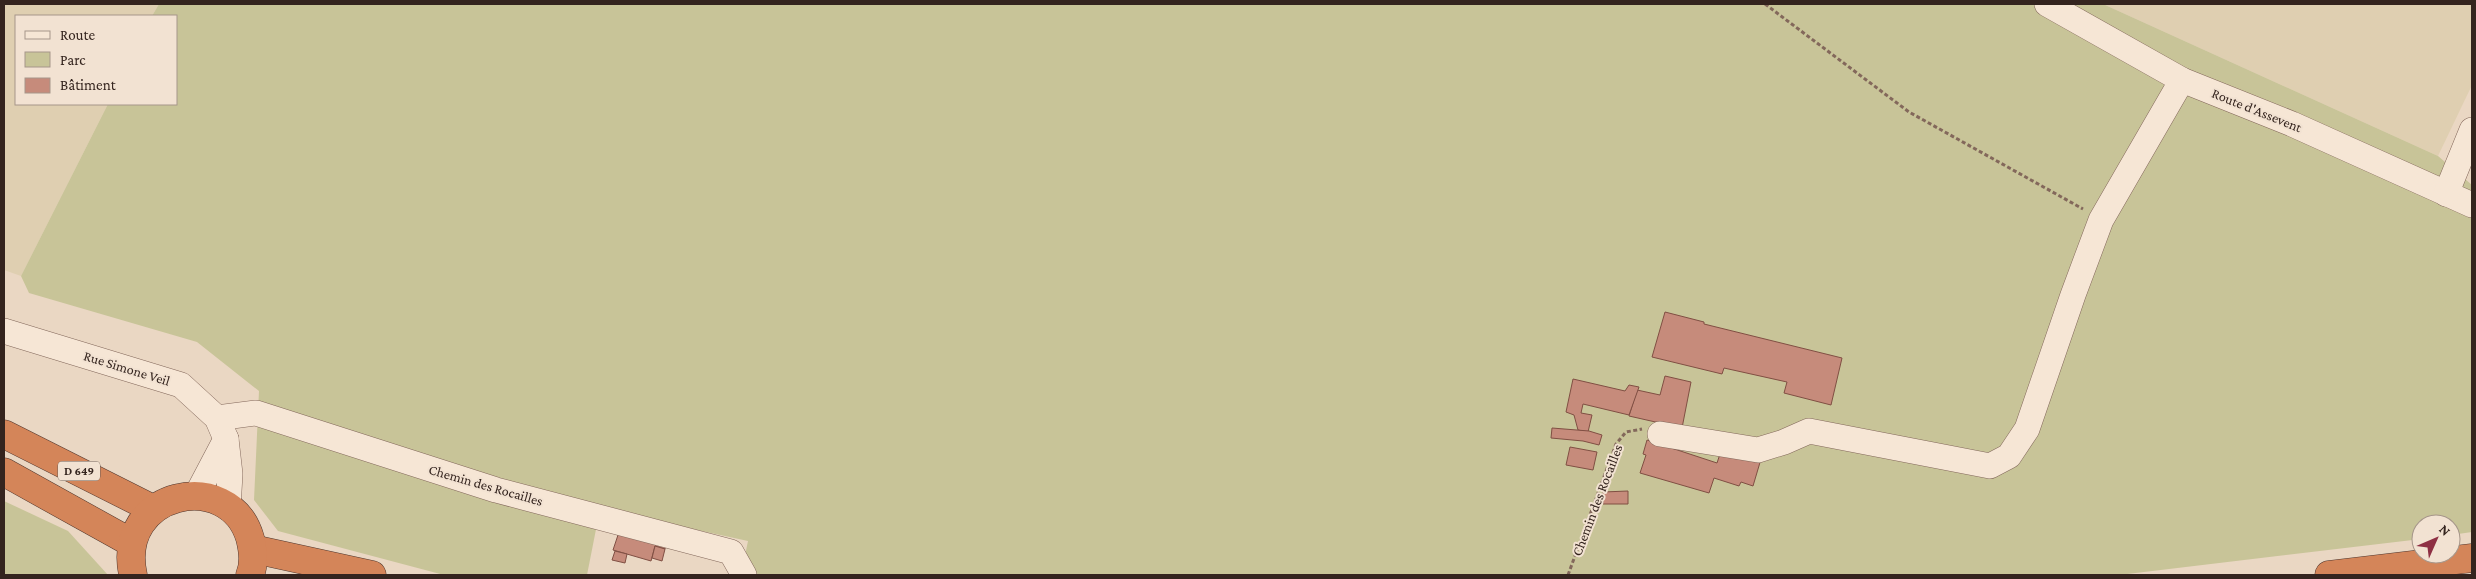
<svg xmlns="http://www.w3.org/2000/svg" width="2476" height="579" viewBox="0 0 2476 579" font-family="'Crimson Pro',serif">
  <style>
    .farmland { fill: #dfcfb1 }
    .green { fill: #c8c498 }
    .building { fill: #c68b7b; stroke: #804f43 }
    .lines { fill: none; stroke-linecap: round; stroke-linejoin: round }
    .minor-casing { stroke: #83685b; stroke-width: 26 }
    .highway-casing { stroke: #51382f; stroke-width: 29 }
    .path { stroke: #83685b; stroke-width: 3; stroke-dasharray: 4 2.5; stroke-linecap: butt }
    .minor { stroke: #f6e6d5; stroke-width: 25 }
    .highway { stroke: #d48559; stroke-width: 28 }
    .labels { text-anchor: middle; stroke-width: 4; stroke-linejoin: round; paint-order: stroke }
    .shield { fill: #f2e2d2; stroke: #6d5d54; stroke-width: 1 }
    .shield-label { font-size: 12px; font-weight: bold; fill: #34241e }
    .street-label { font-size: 14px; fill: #34241e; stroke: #f2e2d2 }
  </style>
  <rect width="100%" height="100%" fill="#ead7c3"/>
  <g class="farmland">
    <polygon points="4,4 159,4 152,16 16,16 16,104 108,104 21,276 4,270"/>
    <polygon points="2103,4 2472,4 2472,85 2438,156"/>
  </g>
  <g class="green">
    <polygon points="159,4 2103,4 2438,156 2472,185 2472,532 2451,535 2451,524 2421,524 2421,539 2119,575 741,575 748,541 600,509 587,575 444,575 278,531 254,500 259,391 197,342 29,293 21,276 108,104 176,104 176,16 152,16"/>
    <polygon points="4,501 68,531 108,575 4,575"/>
  </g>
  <g class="building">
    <polygon points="1665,312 1704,322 1704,324 1842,358 1831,405 1784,393 1787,382 1724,368 1722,374 1652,357"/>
    <polygon points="1665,376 1691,382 1682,428 1629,416 1637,390 1660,395"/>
    <polygon points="1573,379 1625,391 1629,385 1639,387 1629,415 1583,404 1581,413 1592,415 1588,432 1578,430 1574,415 1566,412"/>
    <polygon points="1552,428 1589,431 1602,435 1599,445 1583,441 1551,438"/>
    <polygon points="1647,440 1717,463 1722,448 1761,459 1753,486 1741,482 1739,486 1714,478 1709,493 1640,473 1646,455 1643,454"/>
    <polygon points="1570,447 1597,452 1593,470 1566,465"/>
    <polygon points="1628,491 1628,504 1603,504 1603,492"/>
    <polygon points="620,529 667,540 665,549 655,546 651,561 613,550"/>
    <polygon points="655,546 665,549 662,561 652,558"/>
    <polygon points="615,551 627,554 625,563 612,560"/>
  </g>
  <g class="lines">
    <defs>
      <g id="minor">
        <polyline points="2047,4 2182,80 2292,124 2472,205"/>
        <polyline points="2446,194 2472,130"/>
        <polyline points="4,331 181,385 217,418 226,439 230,474 228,508"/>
        <polyline points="217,418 256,413 496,490 731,552 744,575"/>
        <polyline points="1660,434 1758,450 1784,442 1809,431 1990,466 2009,456 2027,429 2073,295 2101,220 2182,80"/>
        <polyline points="196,496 226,439"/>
      </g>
      <g id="highway">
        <polyline points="4,434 153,509"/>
        <polyline points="4,472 132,543"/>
        <polyline points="253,549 372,575"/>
        <path d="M133 575C115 491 229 467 250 538 253 550 255 563 250 575"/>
        <polyline points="2329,575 2472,558"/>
      </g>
    </defs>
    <use href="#minor" class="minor-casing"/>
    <use href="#highway" class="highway-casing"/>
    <g class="path">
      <polyline points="1765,4 1909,112 2083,209"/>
      <polyline points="1568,575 1616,444 1626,432 1642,429"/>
    </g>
    <use href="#minor" class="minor"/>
    <use href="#highway" class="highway"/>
  </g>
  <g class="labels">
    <rect class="shield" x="58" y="461.5" width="42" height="19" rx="4"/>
    <g class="shield-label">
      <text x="79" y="475">D 649</text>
    </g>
    <g class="street-label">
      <text transform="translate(2257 110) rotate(22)" y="5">Route d'Assevent</text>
      <text transform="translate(127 368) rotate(17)" y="5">Rue Simone Veil</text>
      <text transform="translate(486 485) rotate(16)" y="5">Chemin des Rocailles</text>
      <text transform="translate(1597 500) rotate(-69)" y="5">Chemin des Rocailles</text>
    </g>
  </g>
  <rect width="2476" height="579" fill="none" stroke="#34241e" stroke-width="10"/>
  <rect x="15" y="15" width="162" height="90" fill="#f2e2d2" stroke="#a6968a"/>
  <rect x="25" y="31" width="25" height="8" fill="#f6e6d5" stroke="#a6968a"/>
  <text x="60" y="40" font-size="15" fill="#34241e">Route</text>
  <rect x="25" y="52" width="25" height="15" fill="#c8c498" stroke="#a6968a"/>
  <text x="60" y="65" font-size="15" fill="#34241e">Parc</text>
  <rect x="25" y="78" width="25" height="15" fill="#c68b7b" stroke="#a6968a"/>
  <text x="60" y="90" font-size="15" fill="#34241e">Bâtiment</text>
  <g transform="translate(2436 539) rotate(45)"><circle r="24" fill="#f2e2d2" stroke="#a6968a"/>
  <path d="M0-4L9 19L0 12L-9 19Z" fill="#8e2f43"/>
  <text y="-8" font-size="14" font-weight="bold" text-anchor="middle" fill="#34241e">N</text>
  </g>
</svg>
